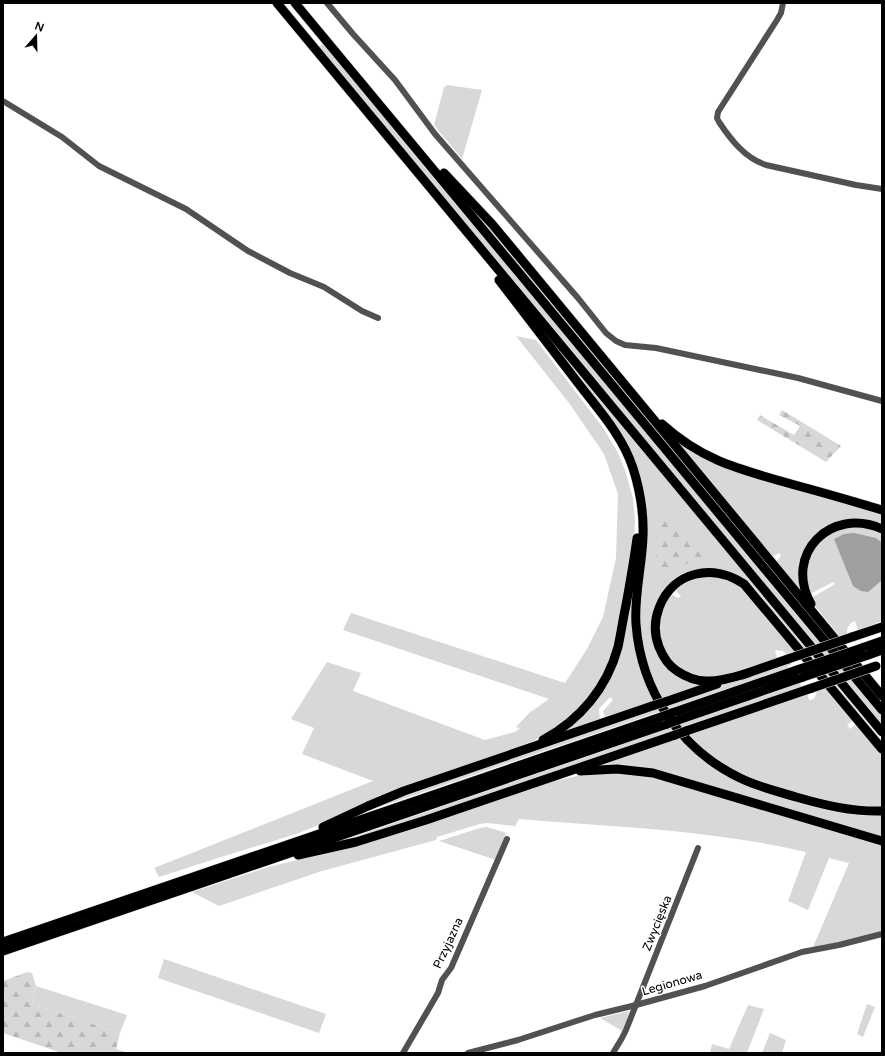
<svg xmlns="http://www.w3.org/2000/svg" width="885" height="1056" viewBox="0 0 885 1056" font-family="'Varela Round',sans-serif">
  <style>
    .green { fill: #d8d8d8 }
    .forest { fill: url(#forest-firs) }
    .water { fill: #9f9f9f }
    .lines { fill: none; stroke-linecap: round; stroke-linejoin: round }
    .highway-casing { stroke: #dbdbdb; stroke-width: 10 }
    .minor { stroke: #515151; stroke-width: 6 }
    .highway { stroke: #000; stroke-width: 9 }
    .highway-bridge-casing { stroke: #dbdbdb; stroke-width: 10; stroke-linecap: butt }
    .highway-bridge { stroke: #000; stroke-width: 9 }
    .labels { text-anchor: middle; stroke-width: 3; stroke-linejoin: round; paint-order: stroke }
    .street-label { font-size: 12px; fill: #000; stroke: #fff }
  </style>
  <defs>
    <pattern id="forest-firs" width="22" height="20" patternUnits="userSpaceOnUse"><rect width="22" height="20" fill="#d8d8d8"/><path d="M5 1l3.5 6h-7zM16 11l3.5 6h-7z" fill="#b8b8b8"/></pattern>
  </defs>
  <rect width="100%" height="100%" fill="#fff"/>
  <g class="green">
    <polygon points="324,43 882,715 882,729 318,48"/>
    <polygon points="447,85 482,90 462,159 434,125 444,87"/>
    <polygon points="470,207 483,219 882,698 882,703 750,542 688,470"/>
    <path d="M539 326C654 464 769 602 882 741V746L745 581 689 574 656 610 661 657 707 685 661 700 646 660 639 615 646 546 631 455Z"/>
    <polygon points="516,336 536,340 604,429 618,453 625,470 633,498 635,521 634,541 617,636 607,669 585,703 551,732 533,741 296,834 218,858 159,877 154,868 373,781 302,754 314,728 291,719 327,662 361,673 353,691 485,740 515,732 520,728 516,727 529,713 549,699 343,630 351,613 565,683 587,649 603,617 616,558 618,494 604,454 569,403"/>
    <polygon points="670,436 691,450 882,513 882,526 854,520 810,543 803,594 776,562 781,556 779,553 772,557"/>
    <path d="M853 525 882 532V621L858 630 855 621C849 623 847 628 847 634L840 637 813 603V597L835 584 833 582 810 594 805 574 812 551 828 533Z"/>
    <polygon points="712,576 727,579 745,589 797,651 787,655 783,651 775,650 777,658 728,675 716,678 699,677 681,670 672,662 661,645 659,619 671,594 678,598 681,596 676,591 676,589 693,579"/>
    <path d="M633 583C629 632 634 658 654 702L605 718 603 711 613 700 610 697 599 709 600 720 555 737 601 690Z"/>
    <polygon points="790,662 792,664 788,666 788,668 347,818 387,800"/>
    <polygon points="800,683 801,686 808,684 811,686 371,835 316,850"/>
    <path d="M827 686 852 721 847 725 850 729 855 725H858L882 753V808C850 809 817 799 786 790 760 782 737 775 714 758 704 751 696 742 687 733L807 693 809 700C815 700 816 695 817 690Z"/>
    <path d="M677 737C694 752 712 768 732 779 749 788 768 793 786 799 818 808 848 817 882 816V838L671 775 593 768Z"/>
    <path d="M603 773H626L650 776 882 845V932L842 942 813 947 849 863 829 858 808 910 788 901 806 852C713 830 615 827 519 819L515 826 487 823 480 824 437 837 436 840 322 871 219 906 192 892 268 867 351 847 546 783 577 776Z"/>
    <polygon points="487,827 504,832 506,834 496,860 439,841 480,828"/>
    <polygon points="164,959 326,1014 319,1033 158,978"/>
    <polygon points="36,986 127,1015 120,1033 32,1004"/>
    <polygon points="867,1004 875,1007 863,1037 857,1034"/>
    <polygon points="748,1005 764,1009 747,1053 710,1053 712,1044 729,1049"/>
    <polygon points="629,1011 624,1032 600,1018"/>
    <polygon points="770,1033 786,1040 782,1053 762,1053"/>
  </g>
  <g class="forest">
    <polygon points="782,410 841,446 826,462 757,420 760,415 794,435 800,426 779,415"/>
    <path d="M665 522C670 523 678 522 681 524 688 528 705 549 707 557L704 562 686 564 676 571 657 589 656 551 657 527 659 524Z"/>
    <polygon points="27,972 32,973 36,986 32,1004 120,1033 116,1049 128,1053 62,1053 3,1033 3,981"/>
  </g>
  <polygon class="water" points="854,533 876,538 882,543 882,580 868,592 861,591 853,586 834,539 844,534"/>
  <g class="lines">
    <defs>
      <g id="highway">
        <polyline points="277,3 882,732"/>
        <polyline points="295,3 882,710"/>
        <polyline points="444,173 492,224 521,259 882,696"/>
        <path d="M499 280C524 313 550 346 575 379 596 407 622 434 633 468 640 490 644 513 643 537 642 566 634 595 636 624 641 691 680 749 740 778 758 787 777 791 796 797 824 805 852 812 882 811"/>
        <path d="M662 424C703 461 739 469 791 484 821 492 852 501 882 510"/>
        <path d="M811 604C783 554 831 506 882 529"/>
        <polyline points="852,637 882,627"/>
        <polyline points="862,648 882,641"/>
        <polyline points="868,655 882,650"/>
        <path d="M748 673C734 677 720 682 706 681 695 681 686 677 677 671 669 666 663 657 659 647 654 634 654 621 659 608 673 571 713 563 744 584L882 749"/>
        <polyline points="742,675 788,659"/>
        <polyline points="665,702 717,684"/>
        <polyline points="672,713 797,670"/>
        <polyline points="678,720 803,677"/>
        <polyline points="686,731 812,688"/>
        <path d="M543 740C580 720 607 688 618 647 621 633 623 619 626 605 630 583 634 561 637 538"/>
        <polyline points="580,771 617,769 653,773 882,841"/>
        <polyline points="323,827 368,806 404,791 655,705"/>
        <polyline points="298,855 356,842 426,820 675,735"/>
        <polyline points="3,942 661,717"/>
        <polyline points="3,951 667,724"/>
      </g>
    </defs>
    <use href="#highway" class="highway-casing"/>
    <g class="minor">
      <polyline points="327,3 353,34 395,80 435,134 578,298 606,333 616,341 625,345 656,348 798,378 882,401"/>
      <path d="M783 3 781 13 777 20 718 112 717 118 719 122C731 140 745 158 766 165L856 185 882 189"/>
      <polyline points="3,101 62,137 99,166 186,209 248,251 290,273 324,287 362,311 378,318"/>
      <polyline points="403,1053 438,993 442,980 451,968 507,839"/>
      <polyline points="468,1053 518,1040 595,1015 636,1005 705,986 802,952 839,945 882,934"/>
      <polyline points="613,1053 622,1038 626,1030 698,848"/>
    </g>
    <use href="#highway" class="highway"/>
    <defs>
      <g id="highway-bridge">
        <polyline points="788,659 852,637"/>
        <polyline points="797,670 862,648"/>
        <polyline points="803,677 868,655"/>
        <polyline points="812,688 876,666"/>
        <polyline points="655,705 665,702"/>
        <polyline points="661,717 672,713"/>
        <polyline points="667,724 678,720"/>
        <polyline points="675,735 686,731"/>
      </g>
    </defs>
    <use href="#highway-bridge" class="highway-bridge-casing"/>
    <use href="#highway-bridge" class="highway-bridge"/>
  </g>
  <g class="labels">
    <g class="street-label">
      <text transform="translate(657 923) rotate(-68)" y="4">Zwycięska</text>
      <text transform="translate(448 943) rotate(-65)" y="4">Przyjazna</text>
      <text transform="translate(672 983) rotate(-16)" y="4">Legionowa</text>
    </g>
  </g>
  <rect width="885" height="1056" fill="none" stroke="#000000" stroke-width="8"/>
  <g transform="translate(36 36) rotate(20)" stroke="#ffffff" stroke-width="3" paint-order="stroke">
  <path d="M0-3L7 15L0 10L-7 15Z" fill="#000000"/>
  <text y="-6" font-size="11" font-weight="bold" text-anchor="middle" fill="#000000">N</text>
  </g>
</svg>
